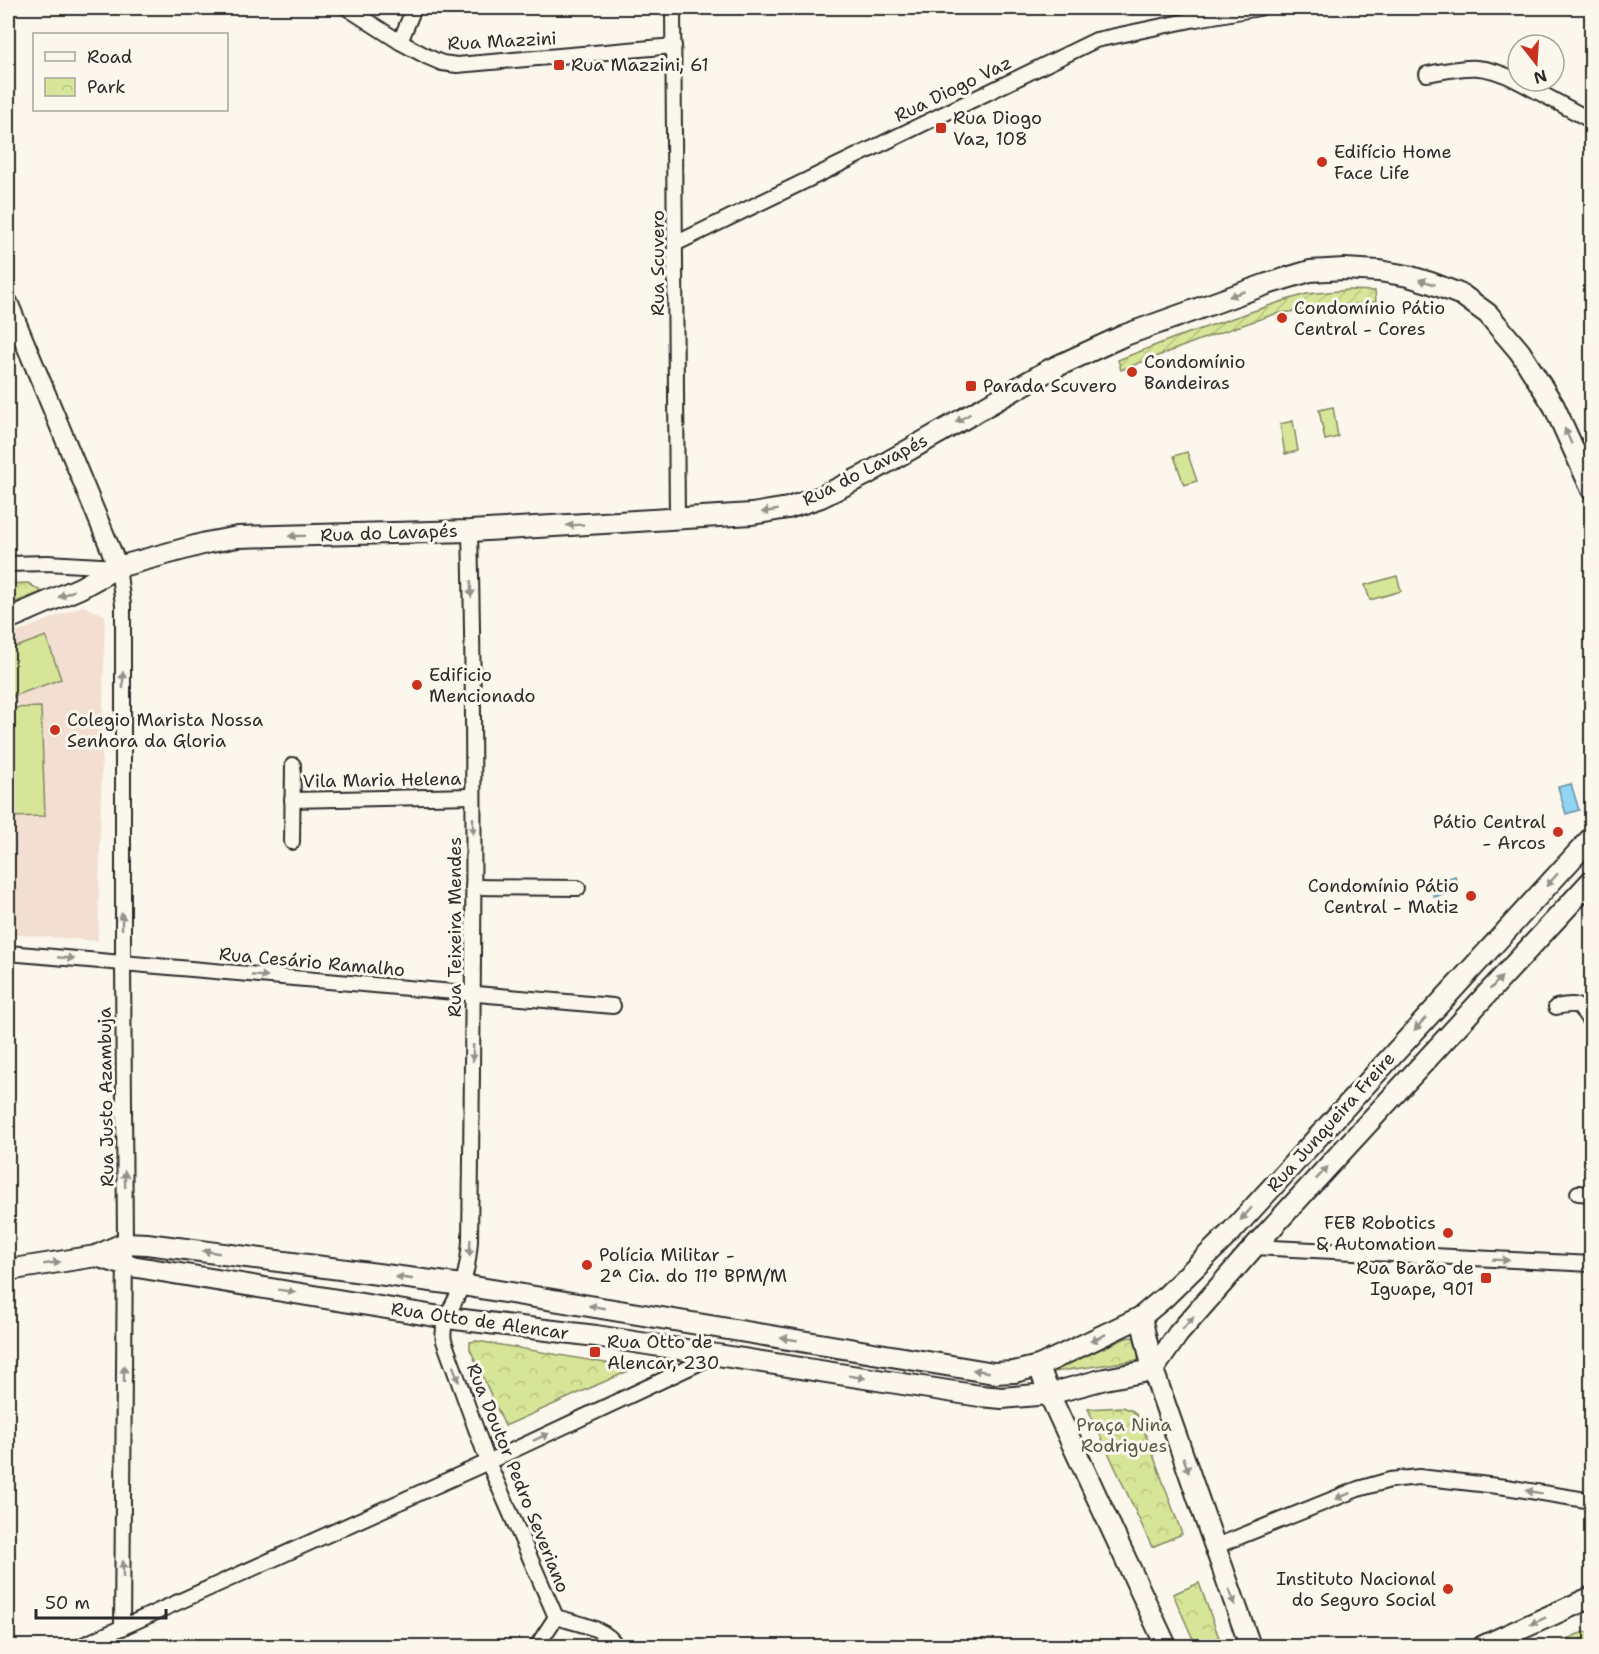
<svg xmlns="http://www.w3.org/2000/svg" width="1599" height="1654" viewBox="0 0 1599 1654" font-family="'Shantell Sans',sans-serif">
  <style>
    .built { fill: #f3dfd2 }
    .park { fill: url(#park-crowns); stroke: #818862; stroke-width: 1.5 }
    .garden { fill: url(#garden-furrows); stroke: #818862; stroke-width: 1.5 }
    .pitch { fill: #d7e598; stroke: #818862; stroke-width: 1.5 }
    .water { fill: #91d5f3; stroke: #6891a3; stroke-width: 1.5 }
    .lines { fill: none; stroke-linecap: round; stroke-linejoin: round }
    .minor-casing { stroke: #2b2b2b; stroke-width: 18 }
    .tertiary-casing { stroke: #2b2b2b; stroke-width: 22 }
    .secondary-casing { stroke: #2b2b2b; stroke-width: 24 }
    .minor { stroke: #fbf7ec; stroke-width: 14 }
    .tertiary { stroke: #fbf7ec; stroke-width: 18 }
    .secondary { stroke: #fbf7ec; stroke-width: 20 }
    .oneway { fill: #93918c }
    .poi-dot { fill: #c8321e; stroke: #fbf7ec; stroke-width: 2 }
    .labels { text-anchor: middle; stroke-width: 6; stroke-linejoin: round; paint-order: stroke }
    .street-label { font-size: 18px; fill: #2b2b2b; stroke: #fbf7ec }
    .poi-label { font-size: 18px; fill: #2b2b2b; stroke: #fbf7ec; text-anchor: start }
    .park-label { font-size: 18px; fill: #565a46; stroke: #fbf7ec }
  </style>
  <defs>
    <pattern id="park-crowns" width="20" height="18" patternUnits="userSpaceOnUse" patternTransform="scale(1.5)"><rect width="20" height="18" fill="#d7e598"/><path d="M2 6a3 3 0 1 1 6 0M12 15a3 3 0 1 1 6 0" fill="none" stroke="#b9c583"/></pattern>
    <pattern id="garden-furrows" width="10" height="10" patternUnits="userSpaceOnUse" patternTransform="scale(1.5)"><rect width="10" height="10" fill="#d7e598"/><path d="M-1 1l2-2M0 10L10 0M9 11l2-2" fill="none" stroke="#b9c583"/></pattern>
  </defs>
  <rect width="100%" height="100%" fill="#fbf7ec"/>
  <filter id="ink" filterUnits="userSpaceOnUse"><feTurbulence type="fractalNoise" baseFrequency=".0167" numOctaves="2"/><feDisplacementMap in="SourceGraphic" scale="12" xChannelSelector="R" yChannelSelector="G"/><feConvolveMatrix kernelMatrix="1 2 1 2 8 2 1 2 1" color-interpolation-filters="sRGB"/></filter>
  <g filter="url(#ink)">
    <polygon class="built" points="82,606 105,615 98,941 8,934 8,636"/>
    <g class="park">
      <polygon points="28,583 42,592 8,605 8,584"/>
      <polygon points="1132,1337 1138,1342 1141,1351 1138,1360 1054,1372 1053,1370 1126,1338"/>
      <polygon points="477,1341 635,1368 505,1426 470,1349 470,1342"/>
      <polygon points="1123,1407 1133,1411 1140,1419 1182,1534 1152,1547 1088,1409"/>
      <polygon points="1199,1583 1222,1646 1196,1646 1173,1594"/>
      <polygon points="1591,1631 1591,1646 1552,1646 1578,1634"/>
    </g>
    <polygon class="garden" points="1349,290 1375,291 1376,302 1303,310 1275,314 1210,336 1121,370 1118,360 1174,338 1286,300 1307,294"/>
    <g class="pitch">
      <polygon points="1333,407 1338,437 1325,440 1319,410"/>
      <polygon points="1293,421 1298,451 1285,454 1280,424"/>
      <polygon points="1187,452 1197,481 1184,485 1174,456"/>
      <polygon points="1397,576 1401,591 1370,600 1365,585"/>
      <polygon points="46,636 61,679 8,698 8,650"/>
      <polygon points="41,707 45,816 8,817 8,708"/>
    </g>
    <g class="water">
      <polygon points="1571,784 1579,810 1566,814 1558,787"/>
      <polygon points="1455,876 1459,890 1434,897 1430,884"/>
    </g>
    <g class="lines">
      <defs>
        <g id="minor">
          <polyline points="347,8 400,42 428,57 442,63 457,65 674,46"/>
          <polyline points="673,8 677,519"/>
          <polyline points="400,42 414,8"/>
          <path d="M1427 74C1466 67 1481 62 1518 81"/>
          <polyline points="1518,81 1592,121"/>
          <polyline points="675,244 1096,40 1196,19 1259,8"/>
          <path d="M470 531C476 767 473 1004 470 1241 469 1256 467 1269 463 1283 456 1303 440 1320 444 1341L488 1462 556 1617"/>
          <polyline points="8,564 47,563 118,567 123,605 123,963 125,1243 122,1628"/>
          <polyline points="292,800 473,796"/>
          <polyline points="292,842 293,765"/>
          <polyline points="473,887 578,888"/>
          <polyline points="8,953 613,1006"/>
          <path d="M1556 1007C1580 1002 1578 1005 1592 1024"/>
          <polyline points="1578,1193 1592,1194"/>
          <polyline points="1254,1247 1592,1264"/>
          <polyline points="1214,1547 1358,1489 1390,1480 1419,1477 1506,1487 1592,1501"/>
          <path d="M556 1617C575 1623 608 1628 616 1646"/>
          <polyline points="81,1646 488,1462 716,1355"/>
          <polyline points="537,1646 556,1617"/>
        </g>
        <polyline id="tertiary" points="8,302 118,567"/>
        <g id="secondary">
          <polyline points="8,619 80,588 118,567 206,543 238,537 470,531 752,514 788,508 821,497 865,475 1051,369 1125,335 1267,284 1310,271 1344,269 1379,271 1408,276 1431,283 1462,295 1488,314 1520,352 1554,406 1592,490"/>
          <polyline points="96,1256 125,1265 447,1318 596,1336 980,1396 1002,1398 1049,1394 1105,1379 1153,1370 1178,1334 1254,1247 1592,880"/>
          <polyline points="8,1270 96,1256 125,1243 147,1244 462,1285 994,1373 1014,1372 1039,1366 1141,1317 1165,1297 1232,1231 1592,837"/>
          <polyline points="1141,1317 1153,1370 1250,1646"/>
          <polyline points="1039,1366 1049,1394 1166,1646"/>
          <polyline points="1483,1646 1592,1597"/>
        </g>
      </defs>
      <use href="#minor" class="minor-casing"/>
      <use href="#tertiary" class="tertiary-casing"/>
      <use href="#secondary" class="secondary-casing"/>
      <use href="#minor" class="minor"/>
      <use href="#tertiary" class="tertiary"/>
      <use href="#secondary" class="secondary"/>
    </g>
    <defs><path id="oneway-solid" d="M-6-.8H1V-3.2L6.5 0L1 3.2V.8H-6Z" transform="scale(1.5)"/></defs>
    <g class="oneway">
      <use href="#oneway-solid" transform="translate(1427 282) rotate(-162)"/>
      <use href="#oneway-solid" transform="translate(1237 294) rotate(161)"/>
      <use href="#oneway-solid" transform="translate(963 418) rotate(150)"/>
      <use href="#oneway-solid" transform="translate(1568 436) rotate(-114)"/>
      <use href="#oneway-solid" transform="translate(770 511) rotate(171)"/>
      <use href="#oneway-solid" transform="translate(575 525) rotate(177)"/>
      <use href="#oneway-solid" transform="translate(297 536) rotate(179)"/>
      <use href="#oneway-solid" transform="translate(471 589) rotate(89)"/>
      <use href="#oneway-solid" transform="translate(66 594) rotate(156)"/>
      <use href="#oneway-solid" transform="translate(123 680) rotate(-90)"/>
      <use href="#oneway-solid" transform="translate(473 826) rotate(90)"/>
      <use href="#oneway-solid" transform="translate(1552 880) rotate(132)"/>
      <use href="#oneway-solid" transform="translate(122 921) rotate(-90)"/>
      <use href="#oneway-solid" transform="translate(66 958) rotate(5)"/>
      <use href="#oneway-solid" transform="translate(260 976) rotate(5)"/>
      <use href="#oneway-solid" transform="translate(1496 983) rotate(-47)"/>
      <use href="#oneway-solid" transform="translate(1420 1024) rotate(132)"/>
      <use href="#oneway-solid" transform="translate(473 1053) rotate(91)"/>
      <use href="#oneway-solid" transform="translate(1322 1173) rotate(-47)"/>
      <use href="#oneway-solid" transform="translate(125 1179) rotate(-91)"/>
      <use href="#oneway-solid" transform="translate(1246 1214) rotate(132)"/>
      <use href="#oneway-solid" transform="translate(470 1248) rotate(93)"/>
      <use href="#oneway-solid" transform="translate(211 1252) rotate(-172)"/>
      <use href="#oneway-solid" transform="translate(1501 1260) rotate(3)"/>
      <use href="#oneway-solid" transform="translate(52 1263) rotate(-9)"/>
      <use href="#oneway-solid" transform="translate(404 1278) rotate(-172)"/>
      <use href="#oneway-solid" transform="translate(287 1291) rotate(9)"/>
      <use href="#oneway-solid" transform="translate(597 1307) rotate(-171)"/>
      <use href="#oneway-solid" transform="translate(1188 1323) rotate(-49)"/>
      <use href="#oneway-solid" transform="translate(1098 1338) rotate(155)"/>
      <use href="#oneway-solid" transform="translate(789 1339) rotate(-171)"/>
      <use href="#oneway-solid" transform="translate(981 1371) rotate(-171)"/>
      <use href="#oneway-solid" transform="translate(124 1374) rotate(-90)"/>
      <use href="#oneway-solid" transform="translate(456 1374) rotate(70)"/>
      <use href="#oneway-solid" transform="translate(857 1377) rotate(9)"/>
      <use href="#oneway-solid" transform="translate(541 1437) rotate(-25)"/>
      <use href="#oneway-solid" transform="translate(1186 1465) rotate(71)"/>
      <use href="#oneway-solid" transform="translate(1534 1492) rotate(-170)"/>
      <use href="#oneway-solid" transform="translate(1343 1496) rotate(158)"/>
      <use href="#oneway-solid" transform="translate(123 1569) rotate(-90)"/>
      <use href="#oneway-solid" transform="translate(1232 1597) rotate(70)"/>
      <use href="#oneway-solid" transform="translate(1538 1621) rotate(156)"/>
    </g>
  </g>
  <g class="poi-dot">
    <rect x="553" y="59" width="12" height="12" rx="3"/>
    <rect x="935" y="122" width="12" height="12" rx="3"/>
    <circle cx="1322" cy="162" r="6"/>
    <circle cx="1282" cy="318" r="6"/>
    <circle cx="1132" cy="372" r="6"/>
    <rect x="965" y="380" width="12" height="12" rx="3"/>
    <circle cx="417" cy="685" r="6"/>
    <circle cx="55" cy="730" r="6"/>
    <circle cx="1558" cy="832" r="6"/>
    <circle cx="1471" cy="896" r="6"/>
    <circle cx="1448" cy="1233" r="6"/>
    <circle cx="587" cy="1265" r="6"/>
    <rect x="1480" y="1272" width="12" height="12" rx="3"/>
    <rect x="589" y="1346" width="12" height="12" rx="3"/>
    <circle cx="1448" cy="1589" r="6"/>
  </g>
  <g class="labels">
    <g class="street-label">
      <text transform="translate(502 41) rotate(-3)" y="6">Rua Mazzini</text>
      <text transform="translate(953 89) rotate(-26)" y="6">Rua Diogo Vaz</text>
      <text transform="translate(658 263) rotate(-90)" y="6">Rua Scuvero</text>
      <text transform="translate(865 470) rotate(-27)" y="6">Rua do Lavapés</text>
      <text transform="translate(389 533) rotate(-2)" y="6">Rua do Lavapés</text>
      <text transform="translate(382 780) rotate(-1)" y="6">Vila Maria Helena</text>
      <text transform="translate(455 927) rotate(-90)" y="6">Rua Teixeira Mendes</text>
      <text transform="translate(312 962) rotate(5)" y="6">Rua Cesário Ramalho</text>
      <text transform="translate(106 1097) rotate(-91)" y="6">Rua Justo Azambuja</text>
      <text transform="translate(1331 1122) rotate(-48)" y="6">Rua Junqueira Freire</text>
      <text transform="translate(480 1321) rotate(8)" y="6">Rua Otto de Alencar</text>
      <text transform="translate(518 1478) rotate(68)" y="6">Rua Doutor Pedro Severiano</text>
    </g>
    <g class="poi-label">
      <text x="571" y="71">Rua Mazzini, 61</text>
      <text x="953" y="124">Rua Diogo<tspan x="953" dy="21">Vaz, 108</tspan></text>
      <text x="1334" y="158">Edifício Home<tspan x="1334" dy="21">Face Life</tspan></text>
      <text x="1294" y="314">Condomínio Pátio<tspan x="1294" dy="21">Central - Cores</tspan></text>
      <text x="1144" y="368">Condomínio<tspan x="1144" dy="21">Bandeiras</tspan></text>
      <text x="983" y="392">Parada Scuvero</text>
      <text x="429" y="681">Edificio<tspan x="429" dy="21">Mencionado</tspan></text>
      <text x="67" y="726">Colegio Marista Nossa<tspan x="67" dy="21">Senhora da Gloria</tspan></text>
      <text x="1546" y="828" text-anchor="end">Pátio Central<tspan x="1546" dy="21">- Arcos</tspan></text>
      <text x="1459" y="892" text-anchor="end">Condomínio Pátio<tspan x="1459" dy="21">Central - Matiz</tspan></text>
      <text x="1436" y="1229" text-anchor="end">FEB Robotics<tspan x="1436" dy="21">&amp; Automation</tspan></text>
      <text x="599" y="1261">Polícia Militar -<tspan x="599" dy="21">2ª Cia. do 11º BPM/M</tspan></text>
      <text x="1474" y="1274" text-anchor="end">Rua Barão de<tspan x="1474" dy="21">Iguape, 901</tspan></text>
      <text x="607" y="1348">Rua Otto de<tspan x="607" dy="21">Alencar, 230</tspan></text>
      <text x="1436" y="1585" text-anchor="end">Instituto Nacional<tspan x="1436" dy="21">do Seguro Social</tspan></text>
    </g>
    <g class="park-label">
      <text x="1124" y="1431">Praça Nina<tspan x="1124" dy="21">Rodrigues</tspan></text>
    </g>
  </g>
  <rect width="1599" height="1654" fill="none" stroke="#fbf7ec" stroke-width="30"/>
  <rect x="15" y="15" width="1569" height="1624" fill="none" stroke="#2b2b2b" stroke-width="2" filter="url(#ink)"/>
  <rect x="33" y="33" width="195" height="78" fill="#fbf7ec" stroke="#a8a59f" stroke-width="1.5"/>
  <rect x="45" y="52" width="30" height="9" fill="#fbf7ec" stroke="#a8a59f" stroke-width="1.5"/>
  <text x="87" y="63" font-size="18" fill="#2b2b2b">Road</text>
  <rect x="45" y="78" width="30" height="18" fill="url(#park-crowns)" stroke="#a8a59f" stroke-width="1.5"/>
  <text x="87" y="93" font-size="18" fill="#2b2b2b">Park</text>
  <g transform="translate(1536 63) rotate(163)"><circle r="28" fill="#fbf7ec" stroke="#a8a59f" stroke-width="1.5"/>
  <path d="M0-4.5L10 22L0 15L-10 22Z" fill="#c8321e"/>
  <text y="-9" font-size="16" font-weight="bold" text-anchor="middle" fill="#2b2b2b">N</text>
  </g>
  <path d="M36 1609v9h130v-9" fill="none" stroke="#2b2b2b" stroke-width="3"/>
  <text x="45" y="1609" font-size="18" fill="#2b2b2b" stroke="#fbf7ec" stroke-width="4.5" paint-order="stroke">50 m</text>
</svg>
